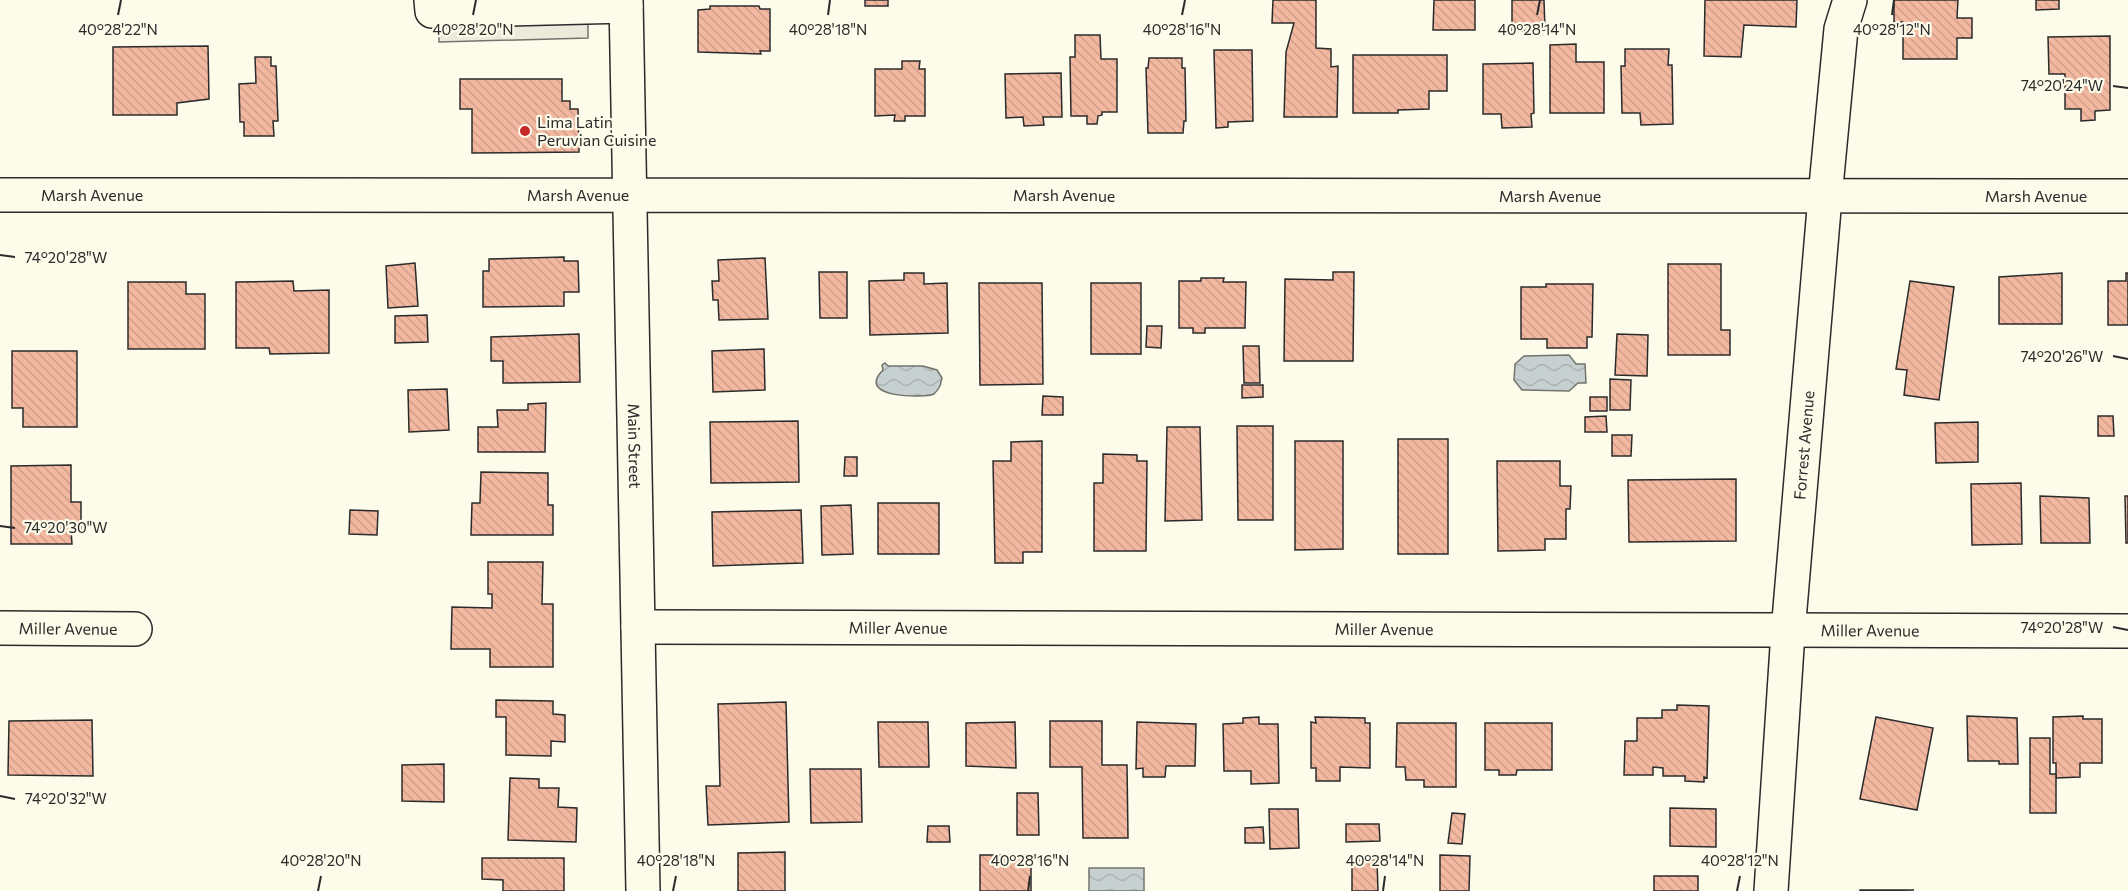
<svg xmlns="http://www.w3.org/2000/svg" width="2128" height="891" viewBox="0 0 2128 891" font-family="Commissioner,sans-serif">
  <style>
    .parking { fill: #eceadb; stroke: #74746e; stroke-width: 1.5 }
    .water { fill: url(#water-waves); stroke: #74746e; stroke-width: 1.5 }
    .building { fill: url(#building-back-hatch); stroke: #2b2b2b; stroke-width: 1.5 }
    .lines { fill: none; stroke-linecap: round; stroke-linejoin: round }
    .minor-casing { stroke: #2b2b2b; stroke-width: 36 }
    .major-casing { stroke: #2b2b2b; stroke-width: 36 }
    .minor { stroke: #fdfbea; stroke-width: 33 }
    .major { stroke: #fdfbea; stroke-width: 33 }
    .ticks { fill: none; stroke: #2b2b2b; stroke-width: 2 }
    .poi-dot { fill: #c62828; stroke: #fdfbea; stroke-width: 2 }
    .labels { text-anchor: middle; stroke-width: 4.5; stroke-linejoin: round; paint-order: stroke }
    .poi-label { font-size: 16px; fill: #2b2b2b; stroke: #fdfbea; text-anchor: start }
    .street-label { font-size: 16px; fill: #2b2b2b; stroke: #fdfbea }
    .ticks-label { font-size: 15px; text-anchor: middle; fill: #2b2b2b; stroke: #fdfbea; stroke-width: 4.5; stroke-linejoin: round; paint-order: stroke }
  </style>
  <defs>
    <pattern id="water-waves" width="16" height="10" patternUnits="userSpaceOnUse" patternTransform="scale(1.5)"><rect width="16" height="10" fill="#c7d0d0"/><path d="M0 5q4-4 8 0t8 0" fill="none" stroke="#abb3b3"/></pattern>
    <pattern id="building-back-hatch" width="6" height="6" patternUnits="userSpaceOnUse" patternTransform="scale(1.5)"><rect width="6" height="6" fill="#f2b8a0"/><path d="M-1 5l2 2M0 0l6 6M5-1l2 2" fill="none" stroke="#d09e8a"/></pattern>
  </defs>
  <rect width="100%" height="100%" fill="#fdfbea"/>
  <polygon class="parking" points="438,0 588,0 588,38 439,42"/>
  <g class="water">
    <polygon points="1569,355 1576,364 1585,364 1586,383 1578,383 1569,391 1522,390 1514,380 1515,364 1524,356"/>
    <path d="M885 363 888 366H923L937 370 942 378 940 386C939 388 936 392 934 394 926 398 854 399 883 370L882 365Z"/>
    <rect x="1089" y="868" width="55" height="23"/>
  </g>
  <g class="building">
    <rect x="865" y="0" width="23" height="6"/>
    <polygon points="1273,0 1316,0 1316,48 1331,49 1331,67 1338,66 1337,117 1284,117 1286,52 1294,23 1272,23"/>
    <polygon points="1434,0 1475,0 1475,30 1433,30"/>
    <polygon points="1512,0 1544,0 1545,30 1512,31"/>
    <polygon points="1705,0 1797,0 1796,27 1744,25 1741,57 1704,56"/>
    <polygon points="1894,0 1958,0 1957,18 1972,18 1972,38 1957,38 1957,59 1903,59 1903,22 1894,22"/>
    <polygon points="2036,0 2059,0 2059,9 2036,10"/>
    <polygon points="710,6 759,6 760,9 770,9 770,51 760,51 761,54 698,52 698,10 710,9"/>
    <polygon points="1075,35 1100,35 1101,59 1117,59 1117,112 1102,112 1102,115 1098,116 1097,124 1087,124 1087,116 1071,116 1070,57 1075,57"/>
    <polygon points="2110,36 2110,110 2095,111 2095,120 2081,121 2081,109 2065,109 2065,74 2049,74 2048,37"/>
    <polygon points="1576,44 1576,62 1604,62 1604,113 1550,113 1550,45"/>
    <polygon points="208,46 209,99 177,103 177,115 113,115 113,47"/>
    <polygon points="1625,49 1669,49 1668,65 1672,65 1673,124 1641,125 1640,113 1622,113 1621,66 1625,66"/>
    <polygon points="1214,50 1252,50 1253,121 1228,122 1228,127 1216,128"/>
    <polygon points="1353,55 1447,55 1447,91 1429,91 1429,109 1398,110 1398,113 1353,113"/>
    <polygon points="255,57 271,57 271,66 276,66 278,121 273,121 274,136 244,136 244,122 240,122 239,84 256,83"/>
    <polygon points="1149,58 1182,58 1182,68 1185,68 1186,121 1184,121 1183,133 1148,133 1146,68 1148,68"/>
    <polygon points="902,61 920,61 919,69 925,69 925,116 905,116 905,121 894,121 895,115 875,116 875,69 902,69"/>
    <polygon points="1533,63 1534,113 1531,114 1532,127 1502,128 1501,114 1483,114 1483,64"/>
    <polygon points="1061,73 1062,117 1043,117 1044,125 1024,126 1023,117 1006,118 1005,74"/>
    <polygon points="460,79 562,79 562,101 570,101 570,109 578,109 579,152 472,153 472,109 460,109"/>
    <polygon points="564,257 564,261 578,261 579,292 564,292 564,306 483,307 483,271 489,271 489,259"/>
    <polygon points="765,258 768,319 719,320 718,300 713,300 712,281 719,281 718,260"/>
    <polygon points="415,263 418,306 388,308 386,266"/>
    <polygon points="1668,264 1721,264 1721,330 1730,330 1730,355 1668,355"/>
    <polygon points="819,272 847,272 847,318 820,318"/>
    <polygon points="1333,272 1354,272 1353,361 1284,361 1285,279 1333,280"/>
    <polygon points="904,273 924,273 924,284 947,283 948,333 870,335 869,281 904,280"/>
    <polygon points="2062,273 2062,324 1999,324 1999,277"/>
    <polygon points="2126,273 2128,273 2128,325 2108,325 2108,281 2126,281"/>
    <polygon points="1201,278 1224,278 1223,282 1246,282 1245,328 1205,328 1205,333 1193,333 1193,328 1179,328 1179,281 1201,281"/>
    <polygon points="293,281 294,291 329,290 329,353 270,354 269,348 236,348 236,282"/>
    <polygon points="1910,281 1954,287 1939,400 1904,395 1907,370 1896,369"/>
    <polygon points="128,282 186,282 186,294 205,294 205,349 128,349"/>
    <polygon points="979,283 1042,283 1043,384 980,385"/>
    <rect x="1091" y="283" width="50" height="71"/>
    <polygon points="1546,284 1593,284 1592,337 1587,337 1587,348 1547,348 1547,339 1521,339 1521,287 1546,287"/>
    <polygon points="427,315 428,342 395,343 395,316"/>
    <polygon points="1147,326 1162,326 1161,348 1146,347"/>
    <polygon points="579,334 580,382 503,383 503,361 491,361 491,337"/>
    <polygon points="1617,334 1648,335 1647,376 1615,375"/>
    <polygon points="1243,346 1259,346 1260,383 1244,383"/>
    <polygon points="764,349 765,390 713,392 712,351"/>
    <polygon points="12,351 77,351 77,427 23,427 23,408 12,408"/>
    <polygon points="1610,379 1631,380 1630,410 1610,410"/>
    <polygon points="1242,385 1263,385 1263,397 1242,398"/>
    <polygon points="447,389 449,430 409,432 408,390"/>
    <polygon points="1043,396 1063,397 1063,415 1042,415"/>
    <rect x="1590" y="397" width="17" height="14"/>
    <polygon points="546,403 545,452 478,452 478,427 498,427 497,410 528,410 528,404"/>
    <polygon points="1606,416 1607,432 1585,432 1585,417"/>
    <polygon points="2098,416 2113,416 2114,436 2098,436"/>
    <polygon points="798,421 799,482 711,483 710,422"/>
    <polygon points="1978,422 1978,462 1936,463 1935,423"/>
    <polygon points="1237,426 1273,426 1273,520 1238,520"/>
    <polygon points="1167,427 1200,427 1202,520 1165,521"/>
    <polygon points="1612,435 1632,435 1631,456 1612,456"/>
    <rect x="1398" y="439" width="50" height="115"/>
    <polygon points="1042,441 1042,552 1023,552 1023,563 995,563 993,461 1011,461 1011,442"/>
    <polygon points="1295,441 1343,441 1343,549 1295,550"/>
    <polygon points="1103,454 1137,455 1137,461 1147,461 1146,551 1094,551 1094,483 1103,483"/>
    <polygon points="845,457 857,457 857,476 844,476"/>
    <polygon points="1497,461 1560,461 1560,486 1571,486 1570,509 1566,509 1566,539 1545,539 1545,550 1498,551"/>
    <polygon points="71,465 71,502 81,502 81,529 71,530 72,544 11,544 11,466"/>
    <polygon points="481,472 548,473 548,505 553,505 553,535 471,535 472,503 480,503"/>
    <polygon points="1736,479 1736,541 1629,542 1628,480"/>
    <polygon points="2021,483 2022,544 1972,545 1971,484"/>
    <polygon points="2040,496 2089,498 2090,543 2041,543"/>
    <polygon points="2125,496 2128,496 2128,543 2126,543"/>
    <rect x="878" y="503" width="61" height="51"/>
    <polygon points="851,505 853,554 822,555 821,506"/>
    <polygon points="350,510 378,511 377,535 349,534"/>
    <polygon points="801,510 803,563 713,566 712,512"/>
    <polygon points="488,562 543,562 542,604 553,604 553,667 490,667 490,649 451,649 452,607 492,608 492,594 488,594"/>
    <polygon points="496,700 553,701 553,714 565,715 565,742 551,741 551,756 506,755 506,717 496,717"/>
    <polygon points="786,702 789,822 708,825 706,786 720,786 718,704"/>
    <polygon points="1677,705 1709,706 1707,778 1704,777 1704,782 1685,781 1685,776 1663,776 1663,768 1653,767 1653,775 1624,775 1625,741 1637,741 1637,718 1662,718 1662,710 1677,710"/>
    <polygon points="1967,716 2017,718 2018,764 1999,764 1999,761 1968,761"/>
    <polygon points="2083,716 2083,719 2102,719 2102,763 2080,763 2080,777 2056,778 2056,763 2053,763 2053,717"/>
    <polygon points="1259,717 1259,724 1278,724 1279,783 1251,784 1251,771 1224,771 1223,724 1243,723 1243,718"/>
    <polygon points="1315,717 1365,718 1365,723 1370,723 1370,768 1340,767 1340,781 1316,781 1316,768 1311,768 1311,722 1316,723"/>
    <polygon points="1876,717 1933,728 1917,810 1860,799"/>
    <polygon points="92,720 93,776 8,775 9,721"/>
    <polygon points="1050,721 1102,721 1102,765 1127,765 1128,838 1083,838 1082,767 1050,767"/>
    <polygon points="878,722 928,722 929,767 879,767"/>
    <polygon points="1015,722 1016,768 966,766 966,723"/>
    <polygon points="1137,722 1196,724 1195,766 1166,766 1165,777 1143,777 1143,768 1136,769"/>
    <polygon points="1397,723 1456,723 1456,787 1424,787 1424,780 1406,780 1405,767 1396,767"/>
    <polygon points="1485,723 1552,723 1552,770 1517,770 1516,775 1499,775 1499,770 1485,770"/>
    <polygon points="2030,738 2050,738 2050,774 2056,774 2056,813 2030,813"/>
    <polygon points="444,764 444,802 402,801 402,765"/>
    <polygon points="810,769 861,769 862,822 811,823"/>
    <polygon points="510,778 539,779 539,788 559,788 558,807 577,808 576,842 508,840"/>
    <polygon points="1017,793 1038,793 1039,835 1017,835"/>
    <polygon points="1670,808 1716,809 1716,847 1670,846"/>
    <polygon points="1269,809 1298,809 1299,848 1270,849"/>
    <polygon points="1452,813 1465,814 1462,844 1448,843"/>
    <polygon points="1346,824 1379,824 1380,841 1346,842"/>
    <polygon points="928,826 949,826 950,842 927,842"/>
    <polygon points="1263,827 1264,843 1245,843 1245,828"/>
    <polygon points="785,852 785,891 738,891 738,853"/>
    <rect x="980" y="855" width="51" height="36"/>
    <polygon points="1440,855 1470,856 1469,891 1440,891"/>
    <polygon points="482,858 564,858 564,891 503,891 503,880 482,879"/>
    <polygon points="1352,860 1377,860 1378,891 1352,891"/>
    <rect x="1654" y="876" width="44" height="15"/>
    <polygon points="1860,890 1914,890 1860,891"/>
  </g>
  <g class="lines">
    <defs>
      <g id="minor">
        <polyline points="431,0 432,11 626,6"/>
        <path id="s1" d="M0 195 2128 196"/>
        <path id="s2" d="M638 627 2128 631"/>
        <path id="s3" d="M0 628 135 629"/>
        <path id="s4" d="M1771 891 1788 632 1825 197 1841 29 1850 0"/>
      </g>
      <g id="major">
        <path id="s5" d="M626 0 643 891"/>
      </g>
    </defs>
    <use href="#minor" class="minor-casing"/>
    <use href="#major" class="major-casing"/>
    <use href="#minor" class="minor"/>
    <use href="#major" class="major"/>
  </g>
  <path class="ticks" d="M118 15 121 0M473 15 476 0M828 15 830 0M1182 15 1185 0M1537 15 1540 0M1892 15 1894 0M2113 86 2128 88M0 255 15 257M2113 356 2128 359M0 526 15 528M2113 627 2128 630M0 796 15 799M318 891 321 876M673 891 676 876M1028 891 1030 876M1383 891 1385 876M1737 891 1740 876"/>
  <circle class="poi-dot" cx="525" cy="131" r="6"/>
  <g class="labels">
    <g class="poi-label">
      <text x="537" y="128">Lima Latin<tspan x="537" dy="18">Peruvian Cuisine</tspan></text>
    </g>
    <g class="street-label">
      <text dy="6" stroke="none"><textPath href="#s1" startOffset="578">Marsh Avenue</textPath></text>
      <text dy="6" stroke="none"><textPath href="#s1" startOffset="92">Marsh Avenue</textPath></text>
      <text dy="6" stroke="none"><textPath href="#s1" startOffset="1064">Marsh Avenue</textPath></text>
      <text dy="6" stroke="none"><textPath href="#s1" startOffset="1550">Marsh Avenue</textPath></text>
      <text dy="6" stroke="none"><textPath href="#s1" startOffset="2036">Marsh Avenue</textPath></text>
      <text dy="6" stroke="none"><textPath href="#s4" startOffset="447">Forrest Avenue</textPath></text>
      <text dy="6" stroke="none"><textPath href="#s5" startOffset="446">Main Street</textPath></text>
      <text dy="6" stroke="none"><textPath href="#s3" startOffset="68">Miller Avenue</textPath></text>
      <text dy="6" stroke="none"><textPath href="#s2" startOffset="260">Miller Avenue</textPath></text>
      <text dy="6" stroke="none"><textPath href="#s2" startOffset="746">Miller Avenue</textPath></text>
      <text dy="6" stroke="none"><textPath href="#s2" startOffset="1232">Miller Avenue</textPath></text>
    </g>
  </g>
  <g class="ticks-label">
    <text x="118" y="35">40°28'22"N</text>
    <text x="473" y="35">40°28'20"N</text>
    <text x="828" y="35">40°28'18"N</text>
    <text x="1182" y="35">40°28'16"N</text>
    <text x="1537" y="35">40°28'14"N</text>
    <text x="1892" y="35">40°28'12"N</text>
    <text x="2062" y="91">74°20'24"W</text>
    <text x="66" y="263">74°20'28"W</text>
    <text x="2062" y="362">74°20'26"W</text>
    <text x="66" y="533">74°20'30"W</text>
    <text x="2062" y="633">74°20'28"W</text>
    <text x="66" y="804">74°20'32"W</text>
    <text x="321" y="866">40°28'20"N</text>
    <text x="676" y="866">40°28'18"N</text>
    <text x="1030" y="866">40°28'16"N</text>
    <text x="1385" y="866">40°28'14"N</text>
    <text x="1740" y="866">40°28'12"N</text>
  </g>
</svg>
